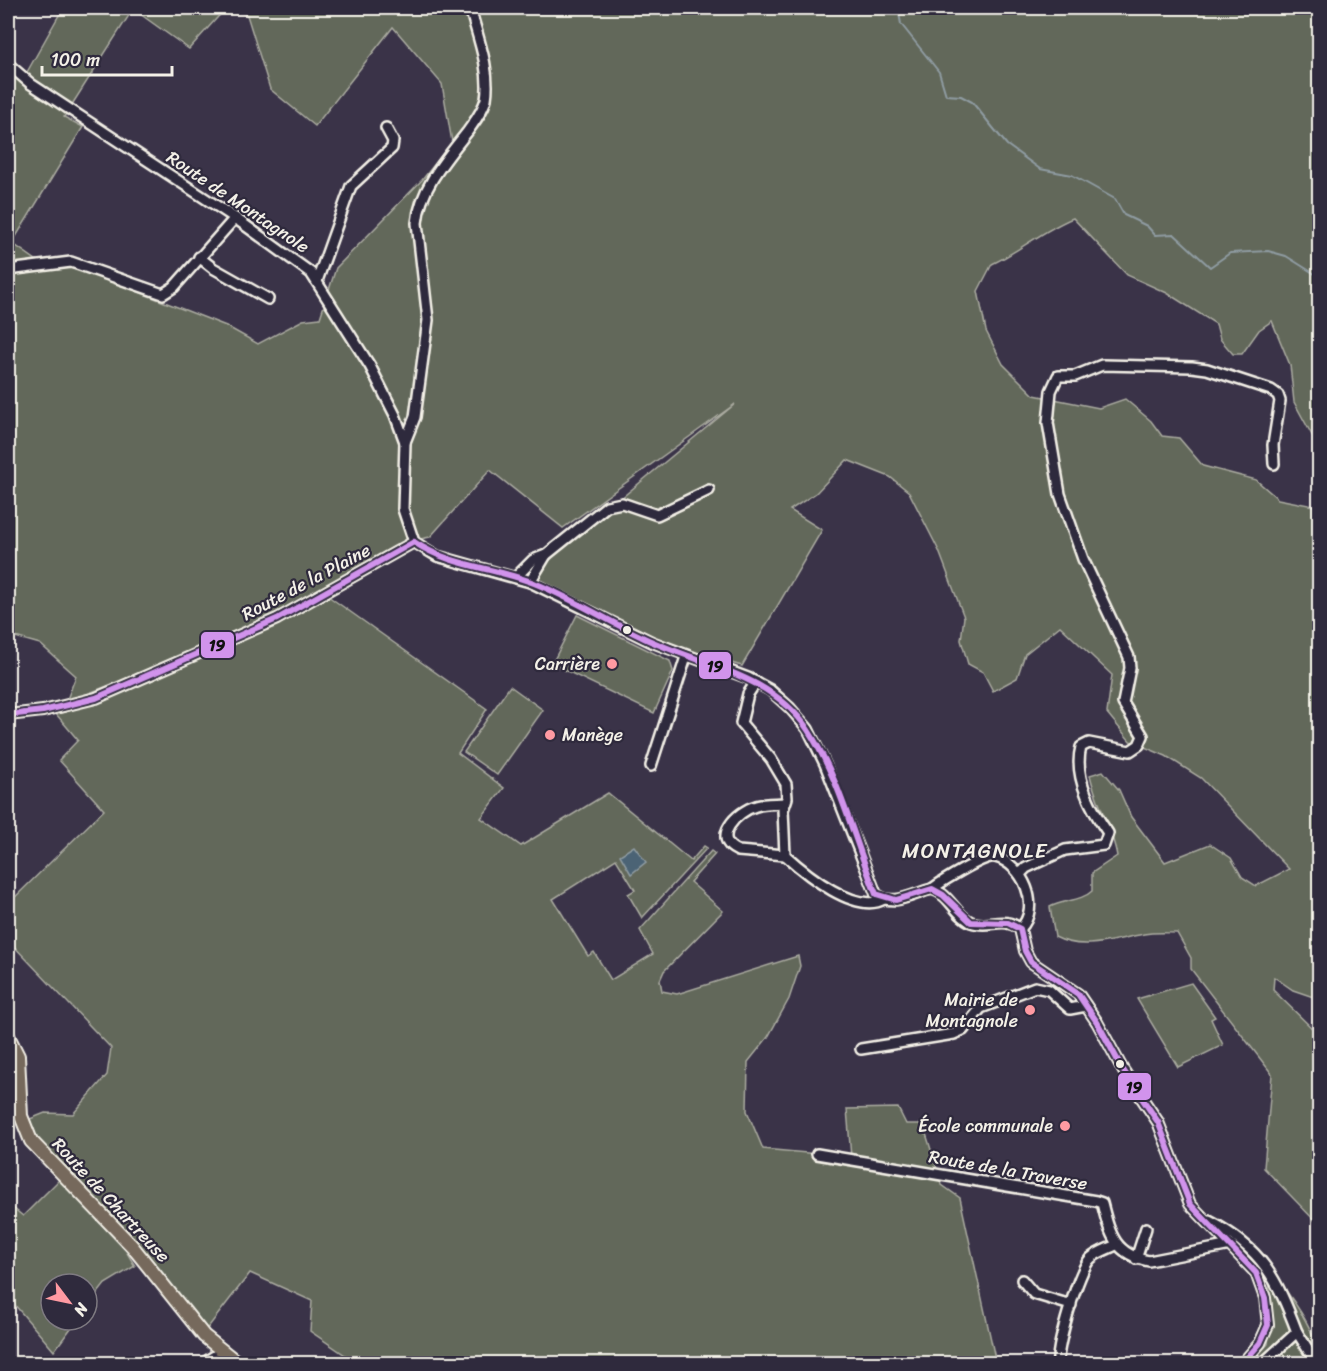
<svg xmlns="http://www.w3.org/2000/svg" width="1327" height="1371" viewBox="0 0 1327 1371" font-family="Sriracha,sans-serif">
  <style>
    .green { fill: #62675a; stroke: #abaca1; stroke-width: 1.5 }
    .water { fill: #4b6374; stroke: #8f9ca2; stroke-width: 1.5 }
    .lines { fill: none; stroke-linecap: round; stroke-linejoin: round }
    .stream { stroke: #8f9ca2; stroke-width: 2 }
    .minor-casing { stroke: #f4f1e8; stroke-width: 14 }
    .major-casing { stroke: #f4f1e8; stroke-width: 16 }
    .minor { stroke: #2f2a3d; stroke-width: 9 }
    .major { stroke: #76695c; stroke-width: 12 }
    .bus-1-casing { stroke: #2f2a3d; stroke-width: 10 }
    .bus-1 { stroke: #d193ec; stroke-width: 6 }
    .bus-dot { fill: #f4f1e8; stroke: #2f2a3d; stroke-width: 2 }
    .poi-dot { fill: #ff9aa2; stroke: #2f2a3d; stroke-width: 2 }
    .labels { text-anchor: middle; stroke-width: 4.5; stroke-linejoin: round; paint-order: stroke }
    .street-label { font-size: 18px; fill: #f4f1e8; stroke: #2f2a3d }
    .poi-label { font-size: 18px; fill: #f4f1e8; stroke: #2f2a3d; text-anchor: end }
    .quarter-label { font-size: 21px; letter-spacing: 1.5px; fill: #f4f1e8; stroke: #2f2a3d }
    .line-badge { stroke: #2f2a3d; stroke-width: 2 }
    .pale-badge-label { font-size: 16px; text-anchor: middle; font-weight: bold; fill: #111 }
  </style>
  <rect width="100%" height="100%" fill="#3a3348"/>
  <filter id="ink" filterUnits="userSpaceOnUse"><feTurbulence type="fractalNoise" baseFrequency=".0167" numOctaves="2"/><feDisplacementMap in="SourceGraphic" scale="12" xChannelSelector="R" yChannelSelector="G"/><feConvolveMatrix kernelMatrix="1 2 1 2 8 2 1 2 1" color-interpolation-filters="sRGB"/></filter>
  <g filter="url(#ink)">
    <g class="green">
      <path d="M63 8H226L189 49 133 9 64 117 83 127 12 243 36 260 90 273 226 326 258 344 303 320 320 318 336 268 422 180 452 142 442 84 393 27 315 126 270 89 247 15 235 8H1319V448L1294 402 1290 365 1272 321 1259 330 1242 354H1233L1220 339 1216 324 1167 293 1127 275 1073 218C1043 230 1020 251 992 264L978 291 986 331 1003 364 1034 395 1099 408 1125 399 1151 421 1162 436 1179 438 1203 466 1256 480 1278 499 1319 507V999L1293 990 1274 977 1273 990 1319 1035V1225L1264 1168 1272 1074 1191 969V958L1177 933C1166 933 1155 932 1144 934 1115 939 1083 952 1055 937L1050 907C1063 900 1082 901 1092 891V873L1117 856C1112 827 1096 803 1090 775L1103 771 1119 790 1131 817 1165 862 1210 844 1231 858 1242 877 1256 886 1289 869 1201 778 1166 756 1130 741 1107 713 1112 675 1060 626 1025 654 1017 678 993 691 983 672 968 664 961 640 964 617 939 551 909 492 890 477 847 460 816 493 790 510 822 530 742 666 700 654 698 659 543 587 538 579 550 557 735 404 563 528 490 470 430 537 401 543 277 615 141 673 66 702 76 676 40 644 8 635V71L22 81Z"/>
      <path d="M328 596 487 709 458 753 504 788 481 818 521 846 608 793 691 861 704 846 707 848 642 918 628 894 635 890 616 859 553 899 588 956 594 952 611 980 653 954 640 930 711 851 715 854 690 882 723 911 664 971 660 980 662 991 677 994 798 956 800 966 789 999 768 1037 748 1062 747 1111 763 1149 851 1157 847 1109 898 1108 906 1124H923L942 1185 960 1198 996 1363H357L310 1331 312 1301 250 1273 206 1330 156 1266 41 1142 34 1134 30 1119 45 1113 73 1114 107 1075 111 1048 8 940V904L104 810 59 760 78 740 56 714C94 705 129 689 165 673 220 650 275 625 328 596Z"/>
      <polygon points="577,615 670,661 673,671 654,713 552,664"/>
      <polygon points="510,686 543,710 497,775 464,752"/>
      <polygon points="1191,983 1215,1017 1211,1019 1223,1045 1178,1067 1137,999"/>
      <polygon points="8,1051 14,1060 14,1136 8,1143"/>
      <polygon points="60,1179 126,1251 135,1266 105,1284 87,1307 87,1284 51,1284 51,1320 77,1320 54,1351 8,1297 8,1204 23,1216"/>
      <path d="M1267 1268C1288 1291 1319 1332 1319 1363L1250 1364 1268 1344 1272 1305Z"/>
    </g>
    <polygon class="water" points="634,846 646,862 631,874 620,855"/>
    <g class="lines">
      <polyline class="stream" points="898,8 901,24 939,72 946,95 961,96 972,102 1007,145 1040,169 1072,175 1115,199 1124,215 1147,226 1155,235 1174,234 1210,267 1230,253 1268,251 1286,256 1318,276 1320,281"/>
      <defs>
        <g id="minor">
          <path d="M8 64 31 84 235 218 311 273 370 366 395 415 405 442 403 509 414 542 437 556 530 582 652 642 748 678 770 690 790 708 808 729 825 764 876 894C893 908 914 893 932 889 950 894 955 915 971 922 989 929 1004 915 1020 929L1025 951 1031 962 1078 994 1097 1022 1123 1070 1158 1122 1190 1204 1256 1273 1265 1298 1268 1325 1260 1343 1242 1364"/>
          <polyline points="199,257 213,268 268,299"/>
          <polyline points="8,270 71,262 163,294 174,287 235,218"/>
          <polyline points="317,281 351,186 392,148 393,141 386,128"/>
          <path d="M405 442 415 417 428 320 417 223C420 188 447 158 468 131 475 121 483 111 486 99 491 70 477 35 470 8"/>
          <polyline points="516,577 533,560 546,555 607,506 622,503 657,515 709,490"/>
          <polyline points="530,582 546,555"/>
          <path d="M756 682 748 694 741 723 771 759 786 784 787 798 783 810 785 855C806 874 856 915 884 899"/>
          <polyline points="8,715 43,711 96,698 277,619 414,542"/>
          <polyline points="651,766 686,657"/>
          <path d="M785 803C775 804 765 803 756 806 737 811 710 839 738 851L785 855"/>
          <path d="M1020 874 1026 868 1065 850 1104 845 1108 833C1091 809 1073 777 1081 747L1089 743 1130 751 1139 745 1143 736 1123 703 1130 668 1129 657 1083 559 1060 494 1048 423 1051 391 1058 376H1075L1102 365 1192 367 1207 369 1271 390 1278 395 1280 401 1273 445 1274 464"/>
          <path d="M932 889C941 882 984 855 995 857 1023 864 1042 907 1020 929"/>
          <polyline points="861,1049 954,1034 963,1030 981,1008 1035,987 1049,990 1070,1009 1086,1006"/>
          <path d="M817 1154 1096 1201 1102 1203C1110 1234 1114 1254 1149 1261L1231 1245"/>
          <path d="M1209 1221C1262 1248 1277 1279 1297 1332"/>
          <polyline points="1136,1259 1146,1228"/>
          <polyline points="1022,1280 1034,1294 1071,1305"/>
          <polyline points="202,1364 222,1351"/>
          <path d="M1058 1364C1056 1348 1079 1268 1091 1258 1098 1252 1108 1249 1116 1245"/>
          <polyline points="1262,1364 1297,1332 1317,1364"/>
        </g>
        <polyline id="major" points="8,1036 18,1056 21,1116 31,1141 132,1246 204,1336 239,1364"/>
      </defs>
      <use href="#minor" class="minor-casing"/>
      <use href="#major" class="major-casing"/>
      <use href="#minor" class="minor"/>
      <use href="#major" class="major"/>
      <defs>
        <g id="bus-1">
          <path d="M414 542C451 567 494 567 534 583 572 598 607 621 644 638 700 665 772 674 808 730 840 779 854 840 876 894L896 900 932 889 943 895 971 922 1008 923 1020 929 1025 951 1031 962 1078 994 1097 1022 1123 1070 1158 1122 1190 1204 1256 1273 1265 1298 1268 1325 1260 1343 1242 1364"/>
          <polyline points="8,715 43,711 96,698 277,619 414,542"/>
        </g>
      </defs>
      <use href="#bus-1" class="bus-1-casing"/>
      <use href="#bus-1" class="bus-1"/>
    </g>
  </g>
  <g class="bus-dot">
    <circle cx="627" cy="630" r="5"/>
    <circle cx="1120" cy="1064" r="5"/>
  </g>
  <g class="poi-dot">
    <circle cx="612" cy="664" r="6"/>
    <circle cx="550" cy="735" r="6"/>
    <circle cx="1030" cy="1010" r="6"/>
    <circle cx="1065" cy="1126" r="6"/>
  </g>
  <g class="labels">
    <g class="street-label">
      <text transform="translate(238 202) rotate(34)" y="6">Route de Montagnole</text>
      <text transform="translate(306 582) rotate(-28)" y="6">Route de la Plaine</text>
      <text transform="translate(1008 1170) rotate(10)" y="6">Route de la Traverse</text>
      <text transform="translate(111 1200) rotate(47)" y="6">Route de Chartreuse</text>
    </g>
    <g class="poi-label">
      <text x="600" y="670">Carrière</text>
      <text x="562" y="741" text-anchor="start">Manège</text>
      <text x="1018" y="1006">Mairie de<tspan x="1018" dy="21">Montagnole</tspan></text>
      <text x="1053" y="1132">École communale</text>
    </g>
    <g class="quarter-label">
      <text x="975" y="858">MONTAGNOLE</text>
    </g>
  </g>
  <g class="line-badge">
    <rect x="200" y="631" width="35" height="28" rx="6" fill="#d193ec"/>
    <rect x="698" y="651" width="34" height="29" rx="6" fill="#d193ec"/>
    <rect x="1117" y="1072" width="35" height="29" rx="6" fill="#d193ec"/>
  </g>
  <g class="pale-badge-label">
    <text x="217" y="651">19</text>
    <text x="715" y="672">19</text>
    <text x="1134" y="1093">19</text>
  </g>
  <rect width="1327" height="1371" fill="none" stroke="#2f2a3d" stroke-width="30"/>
  <rect x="15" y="15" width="1297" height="1341" fill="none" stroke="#f4f1e8" stroke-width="2" filter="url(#ink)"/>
  <g transform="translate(69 1302) rotate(122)"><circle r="28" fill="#2f2a3d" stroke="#7e7a81" stroke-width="1.5"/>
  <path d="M0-4.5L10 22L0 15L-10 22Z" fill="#ff9aa2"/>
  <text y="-9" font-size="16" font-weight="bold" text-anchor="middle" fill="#f4f1e8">N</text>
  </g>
  <path d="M42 66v9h130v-9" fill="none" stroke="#f4f1e8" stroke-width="3"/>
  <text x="51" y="66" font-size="18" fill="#f4f1e8" stroke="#2f2a3d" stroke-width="4.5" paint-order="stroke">100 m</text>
</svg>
